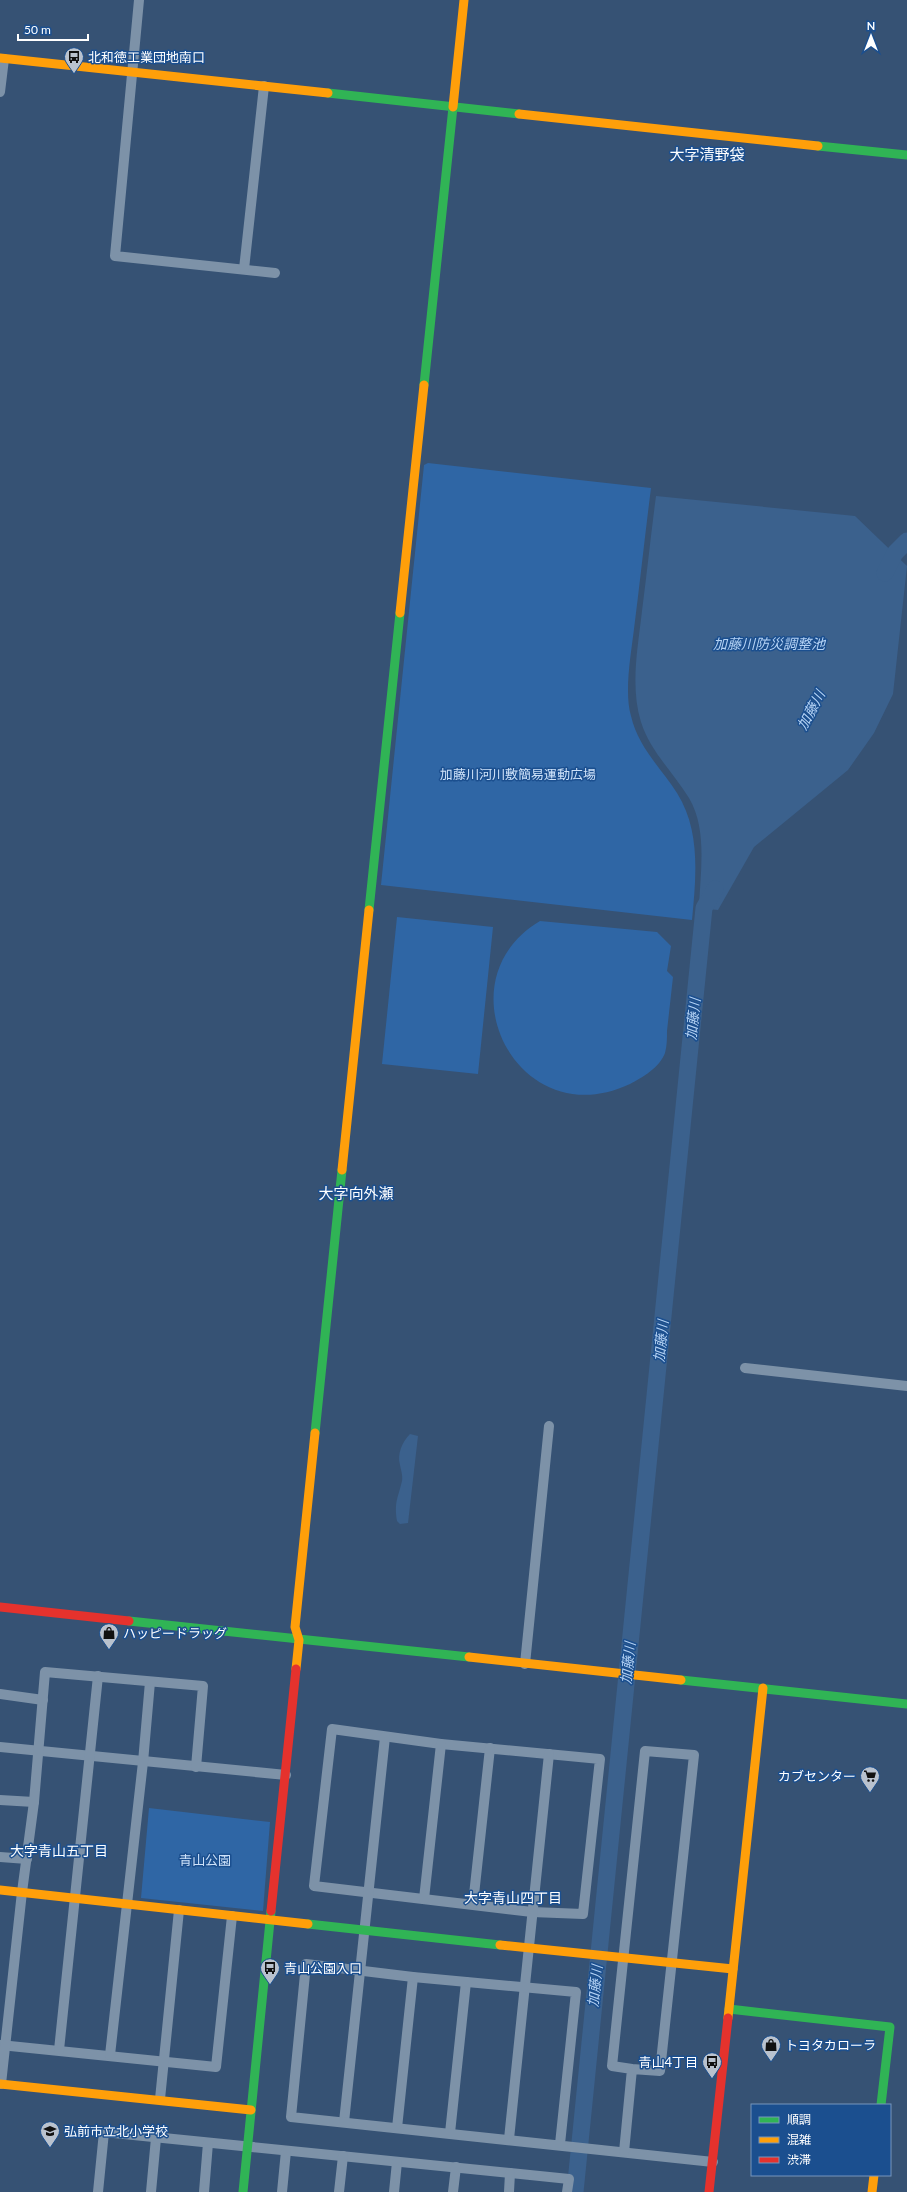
<svg xmlns="http://www.w3.org/2000/svg" width="907" height="2192" viewBox="0 0 907 2192" font-family="Lato,'Noto Sans JP',sans-serif">
  <style>
    .green { fill: #2f66a5 }
    .water { fill: #3b618d }
    .lines { fill: none; stroke-linecap: round; stroke-linejoin: round }
    .river { stroke: #3b618d; stroke-width: 17 }
    .street { stroke: #7d92a8; stroke-width: 10 }
    .fast { stroke: #30b455; stroke-width: 9 }
    .slow { stroke: #ff9f0a; stroke-width: 9 }
    .jam { stroke: #e5322d; stroke-width: 9 }
    .labels { text-anchor: middle; stroke-width: 3; stroke-linejoin: round; paint-order: stroke }
    .poi-label { font-size: 13px; fill: #fff; stroke: #1b4f8f; text-anchor: start }
    .park-label { font-size: 13px; fill: #cfe3fa; stroke: #1b4f8f }
    .water-label { font-size: 14px; font-style: italic; fill: #b5d3f5; stroke: #1b4f8f }
    .neighbourhood-label { font-size: 14px; fill: #fff; stroke: #1b4f8f }
    .quarter-label { font-size: 15px; fill: #fff; stroke: #1b4f8f }
  </style>
  <rect width="100%" height="100%" fill="#365274"/>
  <g class="green">
    <path d="M428 463 651 488C645 535 640 582 634 629 631 654 624 692 631 716 638 747 661 768 677 793 701 831 696 878 692 920L381 885 424 465Z"/>
    <polygon points="397,917 493,927 478,1074 382,1064"/>
    <path d="M540 921 657 932 671 946 667 971 673 977C671 995 669 1013 667 1031 667 1038 667 1046 665 1053 660 1067 642 1078 630 1084 518 1137 439 981 540 921Z"/>
    <polygon points="149,1808 270,1822 263,1911 141,1898"/>
  </g>
  <g class="water">
    <path d="M656 496 855 516 907 566 893 694 874 733 848 770 754 847 718 910 699 908C700 873 708 830 689 798 673 772 650 751 641 722 630 686 638 647 642 611 647 572 651 534 656 496Z"/>
    <path d="M410 1434 418 1436 408 1523 400 1524 397 1521C394 1502 398 1498 402 1481 403 1476 401 1470 400 1465 397 1454 402 1442 410 1434Z"/>
  </g>
  <g class="lines">
    <g class="river">
      <polyline points="885,573 895,553 907,541"/>
      <polyline points="575,2192 704,908 715,889"/>
    </g>
    <g class="street">
      <polyline points="139,0 115,256 275,273"/>
      <polyline points="0,92 4,59"/>
      <polyline points="244,269 264,86"/>
      <polyline points="745,1368 907,1386"/>
      <polyline points="525,1664 549,1426"/>
      <polyline points="0,1694 43,1700"/>
      <polygon points="332,1729 441,1744 600,1759 583,1914 532,1912 314,1886"/>
      <polyline points="0,1747 286,1775"/>
      <polyline points="0,1800 34,1802"/>
      <polyline points="0,1857 27,1859"/>
      <polyline points="424,1899 441,1744"/>
      <polyline points="473,1904 490,1748"/>
      <polyline points="0,2045 216,2067 232,1916"/>
      <polyline points="59,2050 98,1676"/>
      <polyline points="110,2055 143,1762 150,1682"/>
      <polyline points="1,2084 22,1892 34,1802 45,1672 203,1686 196,1767"/>
      <polyline points="160,2099 179,1910"/>
      <polyline points="344,2122 385,1737"/>
      <polyline points="397,2128 413,1977"/>
      <polyline points="450,2133 466,1982"/>
      <polyline points="509,2139 549,1754"/>
      <polyline points="560,2144 576,1992 413,1977 306,1964 291,2117 713,2162"/>
      <polyline points="624,2152 632,2069 660,2071 694,1755 645,1751 612,2066 632,2069"/>
      <polyline points="98,2192 104,2132 569,2179 567,2192"/>
      <polyline points="151,2192 156,2138"/>
      <polyline points="204,2192 208,2143"/>
      <polyline points="282,2192 286,2151"/>
      <polyline points="339,2192 343,2156"/>
      <polyline points="394,2192 397,2162"/>
      <polyline points="453,2192 456,2167"/>
      <polyline points="509,2192 510,2173"/>
    </g>
    <g class="fast">
      <polyline points="328,93 519,114"/>
      <polyline points="818,146 907,155"/>
      <polyline points="424,385 453,107"/>
      <polyline points="369,910 400,613"/>
      <polyline points="315,1433 342,1170"/>
      <polyline points="129,1621 469,1657"/>
      <polyline points="681,1680 907,1704"/>
      <polyline points="308,1924 500,1945"/>
      <polyline points="729,2009 890,2027 881,2105"/>
      <polyline points="243,2192 271,1911"/>
    </g>
    <g class="slow">
      <polyline points="0,58 328,93"/>
      <polyline points="453,107 464,0"/>
      <polyline points="519,114 818,146"/>
      <polyline points="400,613 424,385"/>
      <polyline points="342,1170 369,910"/>
      <polyline points="469,1657 681,1680"/>
      <polyline points="296,1669 299,1640 295,1627 315,1433"/>
      <polyline points="0,1890 308,1924"/>
      <polyline points="500,1945 733,1969"/>
      <polyline points="728,2018 763,1688"/>
      <polyline points="0,2084 251,2110"/>
      <polyline points="872,2192 874,2175"/>
    </g>
    <g class="jam">
      <polyline points="0,1607 129,1621"/>
      <polyline points="271,1911 296,1669"/>
      <polyline points="709,2192 728,2018"/>
    </g>
  </g>
  <defs>
    <symbol id="bus-pin" viewBox="-11 -11 22 30"><path d="M0 17L-7.5 6A9.5 9.5 0 1 1 7.5 6Z" fill="#b9c2ce" stroke="#1b4f8f"/><path d="M-5-6H5V4H4V6H2V4H-2V6H-4V4H-5ZM-3.5-4V0h7V-4ZM-3.5 1.2v1.5H-2V1.2ZM2 1.2v1.5H3.5V1.2Z" fill="#111"/></symbol>
    <symbol id="shop-pin" viewBox="-11 -11 22 30"><path d="M0 17L-7.5 6A9.5 9.5 0 1 1 7.5 6Z" fill="#b9c2ce" stroke="#1b4f8f"/><path d="M-5-2.5h2.3a2.7 3.5 0 0 1 5.4 0H5L5.5 6h-11ZM-1.5-2.5h3a1.5 2.3 0 0 0-3 0Z" fill="#111"/></symbol>
    <symbol id="supermarket-pin" viewBox="-11 -11 22 30"><path d="M0 17L-7.5 6A9.5 9.5 0 1 1 7.5 6Z" fill="#b9c2ce" stroke="#1b4f8f"/><path d="M-6-5.5h2.5l.6 2H6L4.5 2H-2.5L-4.4-4H-6ZM-1.5 3.2a1.3 1.3 0 1 0 .1 0ZM3 3.2a1.3 1.3 0 1 0 .1 0Z" fill="#111"/></symbol>
    <symbol id="school-pin" viewBox="-11 -11 22 30"><path d="M0 17L-7.5 6A9.5 9.5 0 1 1 7.5 6Z" fill="#b9c2ce" stroke="#1b4f8f"/><path d="M0-5L7-2L0 1L-7-2ZM-4 1L0 2.5L4 1V4Q0 6-4 4Z" fill="#111"/></symbol>
  </defs>
  <g fill-rule="evenodd">
    <use href="#bus-pin" x="63" y="46" width="22" height="30"/>
    <use href="#shop-pin" x="98" y="1622" width="22" height="30"/>
    <use href="#supermarket-pin" x="859" y="1765" width="22" height="30"/>
    <use href="#bus-pin" x="259" y="1957" width="22" height="30"/>
    <use href="#shop-pin" x="760" y="2034" width="22" height="30"/>
    <use href="#bus-pin" x="701" y="2051" width="22" height="30"/>
    <use href="#school-pin" x="39" y="2120" width="22" height="30"/>
  </g>
  <g class="labels">
    <g class="poi-label">
      <text x="88" y="62">北和徳工業団地南口</text>
      <text x="123" y="1638">ハッピードラッグ</text>
      <text x="856" y="1781" text-anchor="end">カブセンター</text>
      <text x="284" y="1973">青山公園入口</text>
      <text x="785" y="2050">トヨタカローラ</text>
      <text x="698" y="2067" text-anchor="end">青山4丁目</text>
      <text x="64" y="2136">弘前市立北小学校</text>
    </g>
    <g class="park-label">
      <text x="518" y="779">加藤川河川敷簡易運動広場</text>
      <text x="205" y="1865">青山公園</text>
    </g>
    <g class="water-label">
      <text x="769" y="649">加藤川防災調整池</text>
      <text transform="translate(811 710) rotate(-62)" y="5">加藤川</text>
      <text transform="translate(693 1019) rotate(-84)" y="5">加藤川</text>
      <text transform="translate(661 1341) rotate(-84)" y="5">加藤川</text>
      <text transform="translate(628 1663) rotate(-84)" y="5">加藤川</text>
      <text transform="translate(595 1986) rotate(-84)" y="5">加藤川</text>
    </g>
    <g class="neighbourhood-label">
      <text x="59" y="1856">大字青山五丁目</text>
      <text x="513" y="1903">大字青山四丁目</text>
    </g>
    <g class="quarter-label">
      <text x="707" y="160">大字清野袋</text>
      <text x="356" y="1199">大字向外瀬</text>
    </g>
  </g>
  <rect x="751" y="2104" width="140" height="72" fill="#1b4f8f" stroke="#7695bc"/>
  <rect x="759" y="2117" width="20" height="6" fill="#30b455" stroke="#7695bc"/>
  <text x="787" y="2124" font-size="12" fill="#ffffff">順調</text>
  <rect x="759" y="2137" width="20" height="6" fill="#ff9f0a" stroke="#7695bc"/>
  <text x="787" y="2144" font-size="12" fill="#ffffff">混雑</text>
  <rect x="759" y="2157" width="20" height="6" fill="#e5322d" stroke="#7695bc"/>
  <text x="787" y="2164" font-size="12" fill="#ffffff">渋滞</text>
  <g transform="translate(871 36)" stroke="#1b4f8f" stroke-width="3" paint-order="stroke">
  <path d="M0-3L7 15L0 10L-7 15Z" fill="#ffffff"/>
  <text y="-6" font-size="11" font-weight="bold" text-anchor="middle" fill="#ffffff">N</text>
  </g>
  <path d="M18 34v6h70v-6" fill="none" stroke="#ffffff" stroke-width="2"/>
  <text x="24" y="34" font-size="12" fill="#ffffff" stroke="#1b4f8f" stroke-width="3" paint-order="stroke">50 m</text>
</svg>
